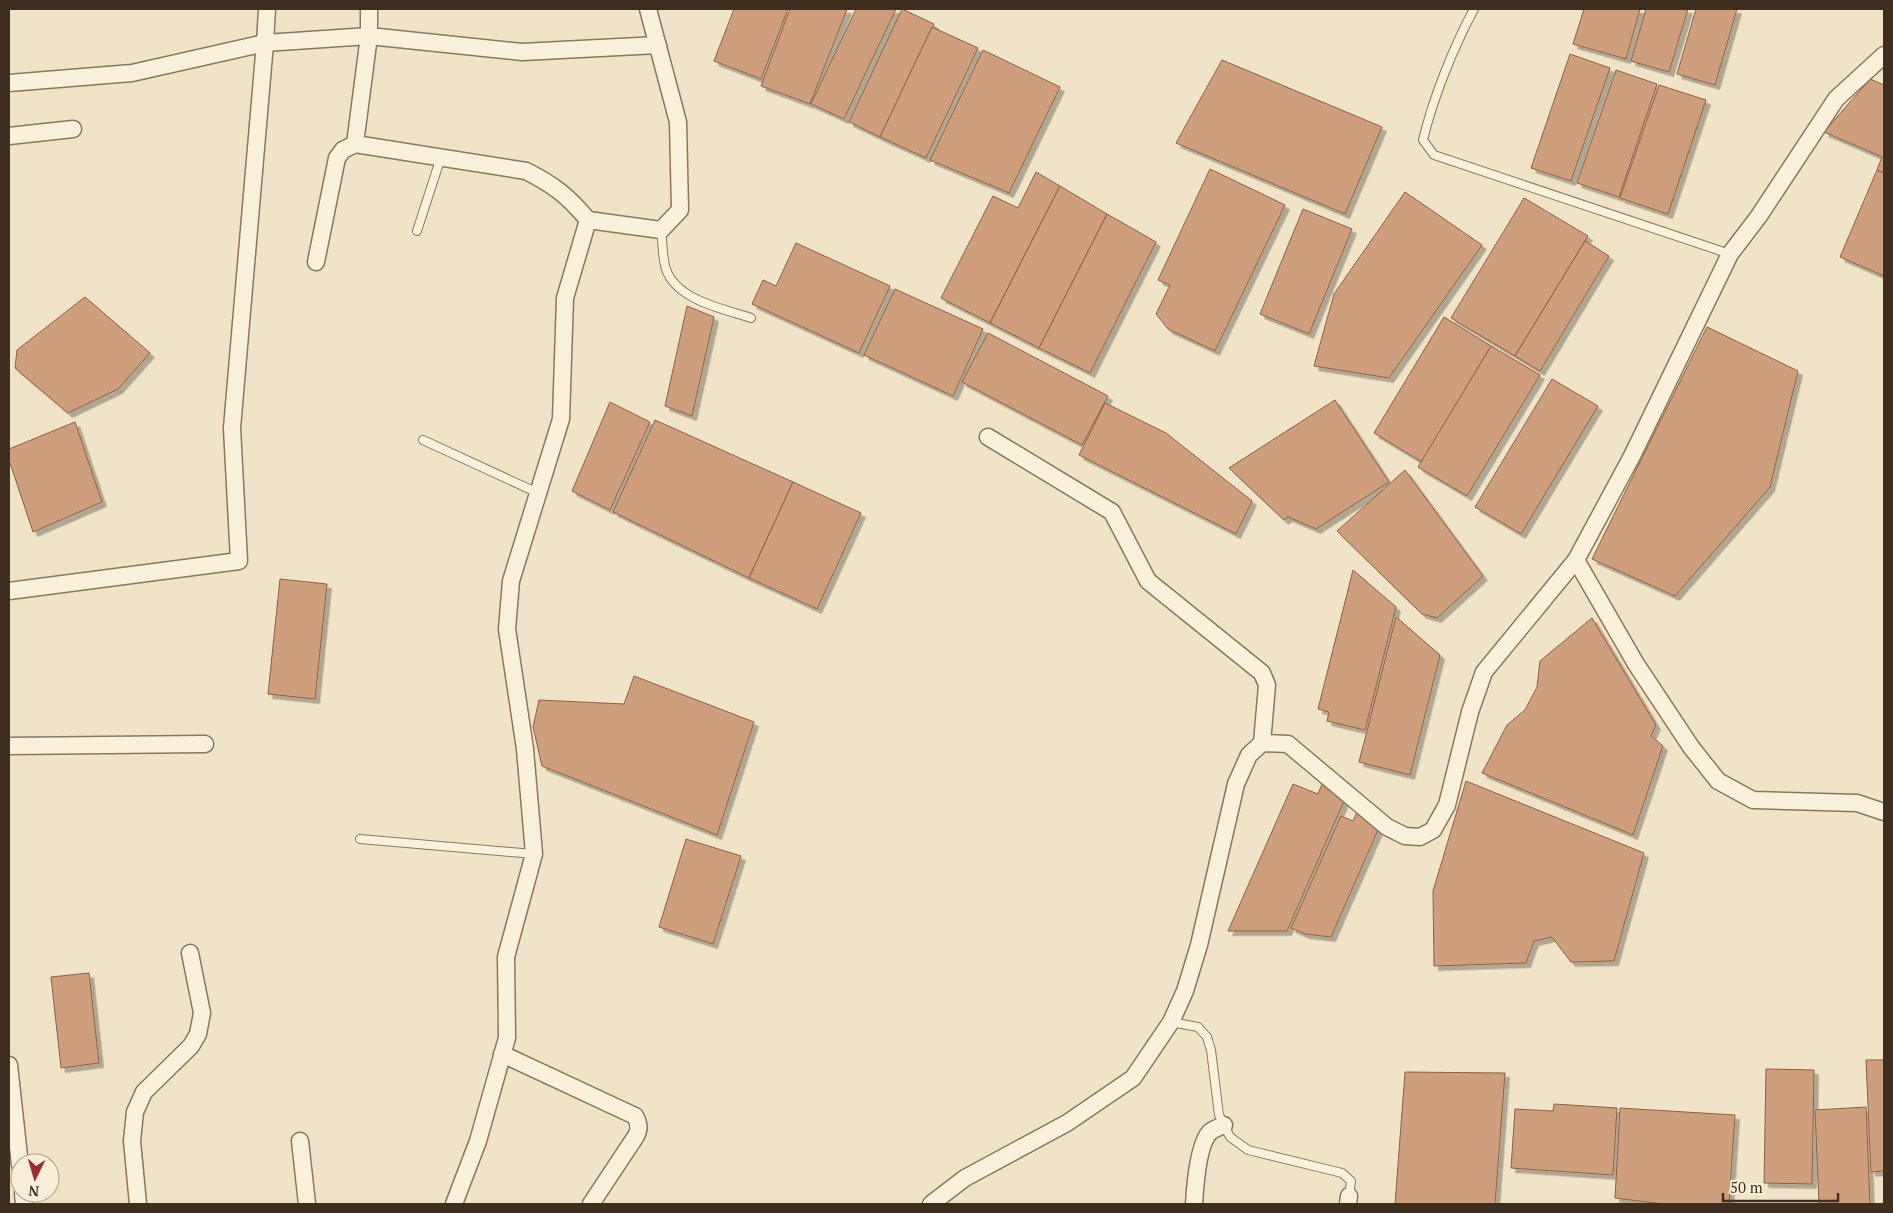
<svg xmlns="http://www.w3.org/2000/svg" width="1893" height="1213" viewBox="0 0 1893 1213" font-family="'PT Serif',serif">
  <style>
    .building { fill: #cf9f7d; stroke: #8d5f41; filter: url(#shadow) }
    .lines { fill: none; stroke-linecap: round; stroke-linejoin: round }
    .lane-casing { stroke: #8d765c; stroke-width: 10 }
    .street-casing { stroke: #8d765c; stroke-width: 19 }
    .lane { stroke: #faf1dc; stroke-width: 8 }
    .street { stroke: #faf1dc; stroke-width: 16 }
  </style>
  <defs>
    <filter id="shadow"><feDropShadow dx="4.5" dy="4.5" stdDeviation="0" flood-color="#0004"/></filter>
  </defs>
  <rect width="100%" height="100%" fill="#f0e4c8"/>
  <g class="building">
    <polygon points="734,9 788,9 761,79 714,61"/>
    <polygon points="790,9 847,9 810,104 761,86"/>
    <polygon points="856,9 896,9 844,119 811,104"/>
    <polygon points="902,9 934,24 880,137 849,122"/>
    <polygon points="1584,9 1640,9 1626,59 1573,44"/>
    <polygon points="1646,9 1688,9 1669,72 1631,61"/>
    <polygon points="1696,9 1737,9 1715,85 1677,74"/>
    <polygon points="932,27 978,48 926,158 880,137"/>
    <polygon points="983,50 1060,87 1009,193 930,160"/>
    <polygon points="1570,54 1610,68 1571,181 1531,168"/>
    <polygon points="1222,60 1382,127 1345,214 1176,143"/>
    <polygon points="1616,70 1657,84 1619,197 1577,183"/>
    <polygon points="1870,79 1884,85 1884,173 1877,170 1882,157 1824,132"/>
    <polygon points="1659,85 1706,100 1668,214 1620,198"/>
    <polygon points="1210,169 1285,205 1215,351 1168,329 1156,314 1170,285 1158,280"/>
    <polygon points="1877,170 1884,173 1884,276 1840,257"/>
    <polygon points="1036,172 1060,186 990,323 941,298 993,196 1018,208"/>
    <polygon points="1060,186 1107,214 1039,348 990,323"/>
    <polygon points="1405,192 1482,245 1389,378 1314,366 1334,294"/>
    <polygon points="1524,198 1588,236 1515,356 1451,318"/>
    <polygon points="1303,209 1352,229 1309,334 1260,314"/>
    <polygon points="1107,214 1156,242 1090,373 1039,348"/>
    <polygon points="1585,241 1609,256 1540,371 1515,356"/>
    <polygon points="796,243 890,286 859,353 752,304 763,280 776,286"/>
    <polygon points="895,289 983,329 953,396 864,355"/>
    <polygon points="85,297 150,353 118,389 68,413 15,368 17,350"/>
    <polygon points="687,306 714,317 692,416 665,406"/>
    <polygon points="1444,317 1491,346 1422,462 1374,433"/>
    <polygon points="1707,327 1798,371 1770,487 1675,596 1592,559"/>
    <polygon points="988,333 1108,396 1082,445 962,382"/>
    <polygon points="1491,346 1540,375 1467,496 1418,467"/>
    <polygon points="1552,379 1598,406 1521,534 1475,507"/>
    <polygon points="1335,400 1389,482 1316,529 1288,517 1284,520 1229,468"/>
    <polygon points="610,402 650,422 610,510 572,491"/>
    <polygon points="1105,403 1166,433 1252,501 1236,534 1079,455"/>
    <polygon points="655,420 793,482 749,578 613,512"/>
    <polygon points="75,422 102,502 33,532 9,460 9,449"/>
    <polygon points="1405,470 1483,576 1437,618 1422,614 1337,531"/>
    <polygon points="793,482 861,513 817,609 749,578"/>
    <polygon points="1353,570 1396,607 1365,730 1327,721 1329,712 1318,709"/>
    <polygon points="280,579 327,584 315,699 268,694"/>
    <polygon points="1396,617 1440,655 1410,775 1359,762"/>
    <polygon points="1592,618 1656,725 1651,736 1663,746 1633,835 1482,773 1507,725 1525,710 1537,687 1540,661"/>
    <polygon points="634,676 754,722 717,835 542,766 533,727 539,700 624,704"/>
    <polygon points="1466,781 1644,853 1614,961 1571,962 1552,937 1534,941 1526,963 1434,966 1433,891"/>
    <polygon points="1293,784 1318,794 1322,784 1344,801 1287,931 1228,931"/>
    <polygon points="1358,810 1378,830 1331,937 1305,934 1291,928 1341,816 1353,821"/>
    <polygon points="686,839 741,856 713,944 659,927"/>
    <polygon points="89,973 99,1063 61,1068 51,977"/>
    <polygon points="1866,1060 1884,1060 1884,1171 1871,1172"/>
    <polygon points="1766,1069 1814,1070 1812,1184 1764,1183"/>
    <polygon points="1405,1072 1505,1073 1495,1204 1395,1204"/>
    <polygon points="1554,1104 1617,1108 1613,1175 1511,1168 1515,1109 1553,1111"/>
    <polygon points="1866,1107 1870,1204 1819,1204 1815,1110"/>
    <polygon points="1620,1108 1735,1115 1729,1204 1663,1204 1615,1198"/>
  </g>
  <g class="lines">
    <defs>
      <g id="lane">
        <path d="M1474 9C1454 46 1433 98 1423 140L1434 155 1730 254"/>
        <path d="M661 230C663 243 662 257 666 269 676 300 724 309 751 318"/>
        <polyline points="417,231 441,157"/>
        <polyline points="423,440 538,493"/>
        <polyline points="360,839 534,854"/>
        <polyline points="1171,1022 1198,1027 1207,1037 1211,1050 1219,1115 1230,1137 1248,1150 1342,1173 1351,1181 1349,1196"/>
      </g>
      <g id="street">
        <polyline points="267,9 265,43 369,36 369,9"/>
        <polyline points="1884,55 1836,99 1759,216 1730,254 1632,456 1576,560 1636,664 1691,747 1718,781 1753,800 1857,803 1884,812"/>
        <polyline points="9,83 132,73 265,43 232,428 239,561 9,591"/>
        <polyline points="9,136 73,129"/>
        <path d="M588 220C568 196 554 185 526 171L355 144 369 36 522 52 658 45"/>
        <polyline points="316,262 337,158 343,150 355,144"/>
        <polyline points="988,437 1112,512 1148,581 1262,673 1267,685 1262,743"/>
        <polyline points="9,746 205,744"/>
        <path d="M502 1054 635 1116C639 1123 640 1129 636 1136L591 1204"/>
        <polyline points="9,1065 20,1165"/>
        <polyline points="300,1141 307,1204"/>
        <polyline points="23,1193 24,1204"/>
        <polyline points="138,1204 132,1141 135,1112 144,1092 191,1046 198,1034 202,1013 190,953"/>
        <polyline points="454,1204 478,1141 507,1038 506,957 534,854 525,749 507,629 511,581 561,419 565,298 588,220 661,230 680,210 678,122 648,9"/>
        <polyline points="931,1204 965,1178 1067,1123 1133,1078 1171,1022 1185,991 1199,945 1236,784 1249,755 1262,743 1288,744 1387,827 1405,836 1420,837 1433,830 1447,805 1470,712 1484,672 1576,560"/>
        <path d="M1194 1204C1195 1187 1198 1144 1210 1132 1214 1129 1219 1127 1224 1125"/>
        <polyline points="1348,1204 1349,1196"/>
      </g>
    </defs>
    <use href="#lane" class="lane-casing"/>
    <use href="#street" class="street-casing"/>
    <use href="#lane" class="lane"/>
    <use href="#street" class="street"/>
  </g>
  <rect width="1893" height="1213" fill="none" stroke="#3d2e20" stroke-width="20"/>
  <g transform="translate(35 1178) rotate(185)"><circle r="24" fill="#f7eed8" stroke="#ada18e"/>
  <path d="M0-4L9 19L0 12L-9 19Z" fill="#9e2a2b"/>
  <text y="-8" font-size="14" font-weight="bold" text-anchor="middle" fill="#3d2e20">N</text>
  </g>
  <path d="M1723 1193v8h115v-8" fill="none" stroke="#3d2e20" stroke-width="2.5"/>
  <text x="1730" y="1193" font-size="15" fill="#3d2e20" stroke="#f7eed8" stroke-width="4" paint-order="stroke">50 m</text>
</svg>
